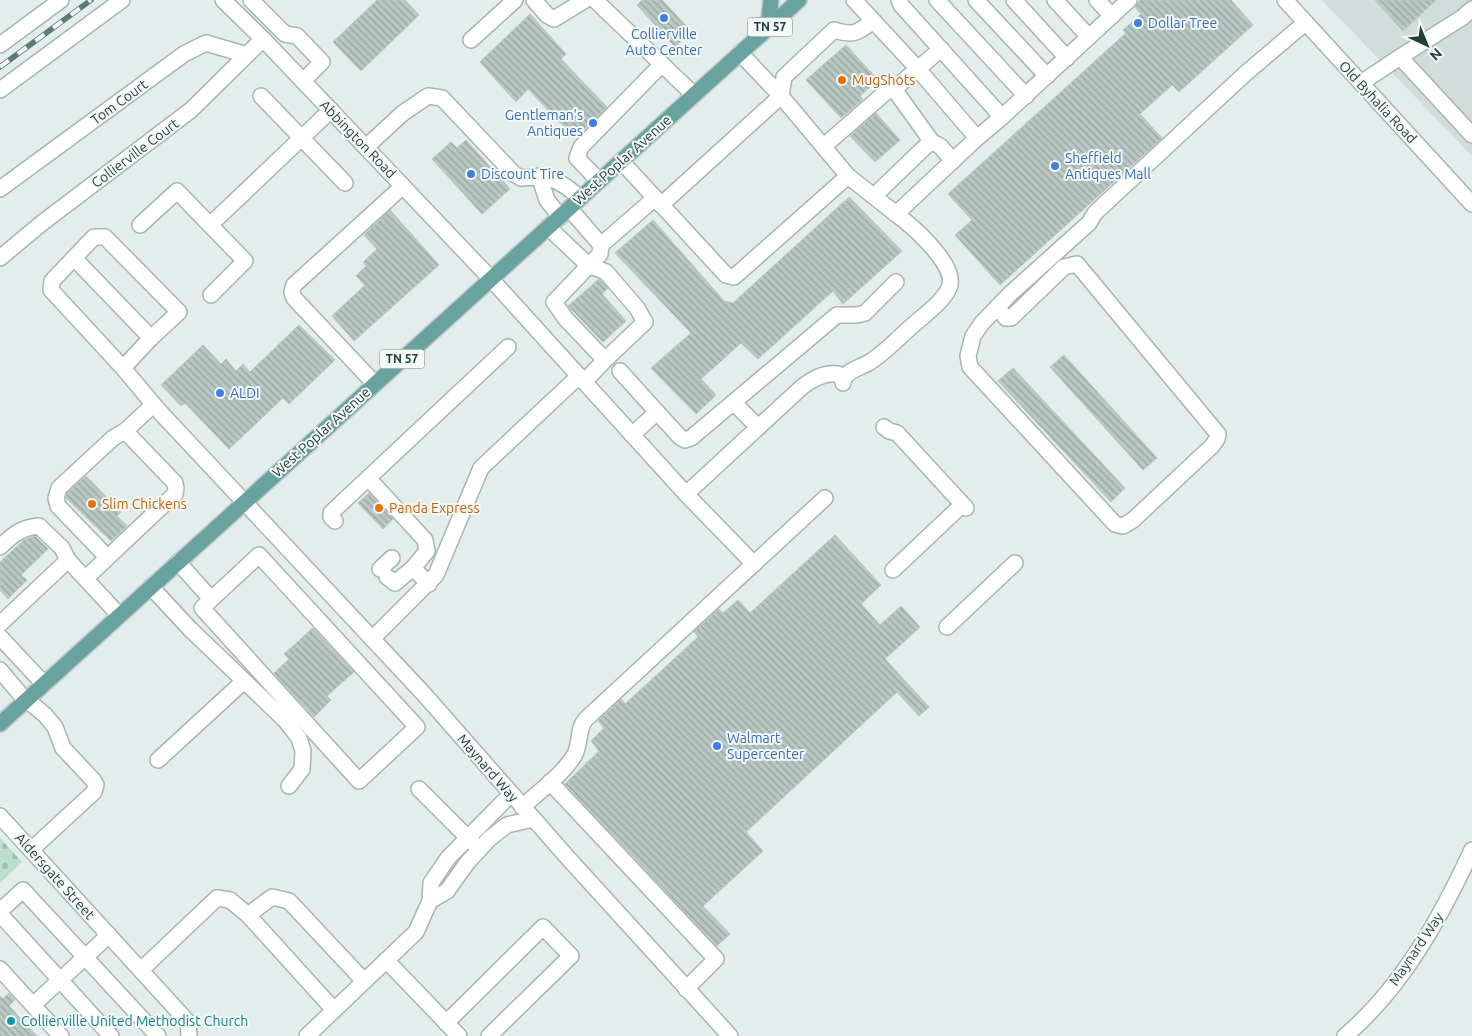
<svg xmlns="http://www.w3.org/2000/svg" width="1472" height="1036" viewBox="0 0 1472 1036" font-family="Ubuntu,sans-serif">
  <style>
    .built { fill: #d1ddda }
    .cemetery { fill: url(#cemetery-stones) }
    .building { fill: url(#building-back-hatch); stroke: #b6c7c3 }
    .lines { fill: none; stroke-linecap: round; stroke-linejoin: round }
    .minor-casing { stroke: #a6b5b3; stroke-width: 18 }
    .major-casing { stroke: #c1c9c9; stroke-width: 18 }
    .minor { stroke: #fff; stroke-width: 15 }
    .major { stroke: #68a39f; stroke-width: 15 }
    .rail-casing { stroke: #5d7a78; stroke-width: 5.5 }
    .rail { stroke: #f4f9f8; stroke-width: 4; stroke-dasharray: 11; stroke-linecap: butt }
    .shop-dot { fill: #3f7fe0; stroke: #f4f9f8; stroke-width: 2 }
    .food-dot { fill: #e8710a; stroke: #f4f9f8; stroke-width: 2 }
    .culture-dot { fill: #0f9aa8; stroke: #f4f9f8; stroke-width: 2 }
    .labels { text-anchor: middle; stroke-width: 4; stroke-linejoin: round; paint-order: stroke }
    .shield { fill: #f4f9f8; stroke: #627775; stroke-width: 1 }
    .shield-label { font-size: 12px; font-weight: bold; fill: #233f3d }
    .shop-label { font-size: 14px; fill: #366cbe; stroke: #f4f9f8; text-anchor: start }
    .food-label { font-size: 14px; fill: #c56008; stroke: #f4f9f8; text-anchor: start }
    .street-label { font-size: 14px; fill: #233f3d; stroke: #f4f9f8 }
    .culture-label { font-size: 14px; fill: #0d838f; stroke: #f4f9f8; text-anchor: start }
  </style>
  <defs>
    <pattern id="cemetery-stones" width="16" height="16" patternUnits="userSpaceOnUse" patternTransform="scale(1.25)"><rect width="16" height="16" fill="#bcdecc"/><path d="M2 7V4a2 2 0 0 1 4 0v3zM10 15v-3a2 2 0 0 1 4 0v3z" fill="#a1c0b0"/></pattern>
    <pattern id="building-back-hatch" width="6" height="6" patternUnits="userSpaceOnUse" patternTransform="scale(1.25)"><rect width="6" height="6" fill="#b9c8c4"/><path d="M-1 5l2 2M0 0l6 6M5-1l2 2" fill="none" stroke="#96a4a0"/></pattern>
  </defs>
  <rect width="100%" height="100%" fill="#e3edeb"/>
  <polygon class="built" points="1322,0 1472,0 1472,156"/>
  <polygon class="cemetery" points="0,838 22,862 0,883"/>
  <g class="building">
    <polygon points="377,0 405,0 419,15 361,71 333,42"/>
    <polygon points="642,0 662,0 691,31 675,47 637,5"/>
    <polygon points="1140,0 1231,0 1253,25 1179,92 1172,85 1140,114 1162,138 1000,285 955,235 972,220 948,194 1126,33 1123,30 1141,14 1135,7"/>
    <polygon points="1375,0 1436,0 1403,31"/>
    <polygon points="530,14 566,54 561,59 607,107 575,138 528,89 516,102 480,62"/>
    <polygon points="846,45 878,80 860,96 863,99 841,118 806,80"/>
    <polygon points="876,113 900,140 875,162 850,136"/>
    <polygon points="466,140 510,189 482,214 432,159 451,142 457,148"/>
    <polygon points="849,197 902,251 843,304 833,291 758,359 741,343 701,379 716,395 696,414 651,368 691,333 615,253 653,220 724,301 733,303"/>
    <polygon points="390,210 439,265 354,341 332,316 365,285 356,276 366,266 363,262 377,249 364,235"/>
    <polygon points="599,279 608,288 602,294 626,321 603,342 568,306"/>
    <polygon points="299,325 335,360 289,404 283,398 229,449 185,403 181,406 161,385 203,345 221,364 226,359 236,371 243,364 250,372"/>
    <polygon points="1064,355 1157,458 1143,470 1050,367"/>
    <polygon points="1013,368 1125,488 1111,502 998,381"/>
    <polygon points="86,476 121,512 117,516 127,526 111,541 66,498 67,493"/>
    <polygon points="369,493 393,519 383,529 358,503"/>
    <polygon points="835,535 881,585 861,604 880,625 901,606 920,627 885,659 929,707 919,716 897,692 746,832 763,851 703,906 730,934 717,946 565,784 599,751 591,741 604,728 598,721 621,699 625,704 698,637 694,632 719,609 723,613 738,600 750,613"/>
    <polygon points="35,536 48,549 21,575 27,580 8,599 0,590 0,562 24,540"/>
    <polygon points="313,628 354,672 327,696 331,700 314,717 274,673 289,659 284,654"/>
    <polygon points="9,993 15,1000 9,1006 37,1036 0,1036 0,996 3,999"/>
  </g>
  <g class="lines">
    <defs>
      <g id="minor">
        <polyline points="223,0 263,39 491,279 686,494 754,564"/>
        <polyline points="251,0 285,34 297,36 322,62 303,81"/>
        <polyline points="534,0 547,15 554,19 585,0"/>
        <polyline points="595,0 694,95"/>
        <polyline points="854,0 917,68 977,138 1002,117"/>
        <polyline points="899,0 901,5 1002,117 1129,0"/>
        <polyline points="937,0 1026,96"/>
        <polyline points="976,0 1047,76"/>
        <polyline points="1014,0 1067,58"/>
        <polyline points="1055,0 1089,37"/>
        <polyline points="1097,0 1112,16"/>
        <polyline points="1285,0 1472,204"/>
        <polyline points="471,40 515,0"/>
        <polyline points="0,45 61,0"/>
        <polyline points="740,53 781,96 848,176 896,214 977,138"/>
        <polyline points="1400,57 1463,17 1472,9"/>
        <polyline points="1361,83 1400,57 1472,135"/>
        <polyline points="894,89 932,142"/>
        <polyline points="0,90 122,0"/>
        <polyline points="261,96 345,183"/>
        <polyline points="824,146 886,92 894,89 941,49"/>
        <path d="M366 147 403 113 428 96 442 98 514 174 521 178C549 175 559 179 580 198"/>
        <polyline points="621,161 726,275 734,277 848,176"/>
        <polyline points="539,176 547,200 560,217"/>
        <polyline points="599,181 577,158 581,147 662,64"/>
        <polyline points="0,189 184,54 206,43 247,55"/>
        <polyline points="874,196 927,145 932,142 940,146 953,161"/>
        <path d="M661 205 781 96 784 77 834 30C854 36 857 33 873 21"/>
        <polyline points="569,208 601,245"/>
        <polyline points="140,225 177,191 210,225"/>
        <polyline points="548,227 588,265 606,272 637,308 645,322 605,360"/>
        <polyline points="0,258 42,223 191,110 263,39"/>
        <polyline points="74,258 151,338"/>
        <polyline points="211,295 245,261 210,225 331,110"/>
        <polyline points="997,307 1006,318 1011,318 1064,267 1077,264 1218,434 1217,439 1212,446 1133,520 1123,526 1115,524 970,367 968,356 973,336 982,323 1010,294 1089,223 1095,213 1110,199 1246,73 1305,23"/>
        <polyline points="123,368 151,338 179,312 105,237 94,237 52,281 51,290 123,368 160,412 423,693 568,858 730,1036"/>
        <polyline points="620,371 657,412"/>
        <polyline points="584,382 605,360 565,318 554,302 600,254 601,245 655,198"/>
        <path d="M843 383C843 371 860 368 868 363 884 354 898 338 912 326 924 315 942 303 949 288 959 266 911 225 896 214"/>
        <path d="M375 384 294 298C291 293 292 290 294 285L403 186"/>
        <polyline points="734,403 758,427"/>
        <polyline points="884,427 889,431 897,433 966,508"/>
        <polyline points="632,435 657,412 680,437 685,440 691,438 837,315 857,315 865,313 896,282"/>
        <polyline points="368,478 425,540 427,551 413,568 429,584"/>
        <path d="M686 494 802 387C812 379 825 372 838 374L843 379"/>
        <polyline points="335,521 331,517 331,513 334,510 508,347"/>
        <path d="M0 547C14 534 20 528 39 526L62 548 68 560"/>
        <polygon points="259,555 417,727 359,781 202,608"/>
        <polyline points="107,557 58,506 56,498 59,488 113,438 125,431 153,405"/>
        <polyline points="178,562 211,599"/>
        <polyline points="380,569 392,558"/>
        <polyline points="893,570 962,505"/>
        <polyline points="387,577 395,583 413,568"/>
        <polyline points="86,578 175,494 176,488 175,483 125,431"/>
        <polyline points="151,587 191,630 285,720 299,738 303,751 302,769 289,786"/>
        <polyline points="0,624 68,560 119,615"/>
        <polyline points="947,627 1015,563"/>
        <polyline points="0,637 44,684"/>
        <polyline points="372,639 436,575 481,468 579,376"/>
        <polyline points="0,670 26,701"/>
        <polyline points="27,700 45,715 55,727 63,748 94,781 96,785 94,792 31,850"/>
        <polyline points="158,760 244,681"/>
        <polyline points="550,782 716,959 686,989"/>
        <polyline points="419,789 473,843"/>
        <path d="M522 807C540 791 561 776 574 756 581 745 577 728 586 719L825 498"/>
        <polyline points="0,816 188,1022 189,1036"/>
        <polyline points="430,901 447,891 467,863 489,839 507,825 533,819"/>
        <polyline points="0,911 23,890 158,1036"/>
        <polyline points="0,914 111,1036"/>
        <polyline points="248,915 334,1010"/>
        <polyline points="386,960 459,1036"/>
        <polyline points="0,969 61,1036"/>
        <polyline points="141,970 217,898 230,900 248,915 272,897 289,901 364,981"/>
        <polyline points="33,1005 109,935"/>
        <polyline points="446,1023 543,927 571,956 489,1036"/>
        <polyline points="307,1036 416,932 430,901 431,883 448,858 511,794"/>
        <path d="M1345 1036C1402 988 1441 917 1472 850"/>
      </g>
      <g id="major">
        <polyline points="763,30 769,18 771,0"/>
        <polyline points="0,724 799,0"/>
      </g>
    </defs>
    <use href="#minor" class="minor-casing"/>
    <use href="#major" class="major-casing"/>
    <use href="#minor" class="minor"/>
    <use href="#major" class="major"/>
    <defs>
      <polyline id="rail" points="0,67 91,0"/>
    </defs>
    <use href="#rail" class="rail-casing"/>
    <use href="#rail" class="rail"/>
  </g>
  <g class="shop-dot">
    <circle cx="664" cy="18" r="5"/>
    <circle cx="1138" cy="23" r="5"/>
    <circle cx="593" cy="123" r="5"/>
    <circle cx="1055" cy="166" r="5"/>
    <circle cx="471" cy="174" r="5"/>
    <circle cx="220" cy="393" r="5"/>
    <circle cx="717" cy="746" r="5"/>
  </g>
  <g class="food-dot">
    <circle cx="842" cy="80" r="5"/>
    <circle cx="92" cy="504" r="5"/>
    <circle cx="379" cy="508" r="5"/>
  </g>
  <circle class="culture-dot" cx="11" cy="1021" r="5"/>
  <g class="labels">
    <g class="shield">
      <rect x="747.5" y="17.5" width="45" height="19" rx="4"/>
      <rect x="379.5" y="349.5" width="45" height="19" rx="4"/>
    </g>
    <g class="shield-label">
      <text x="770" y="31">TN 57</text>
      <text x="402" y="363">TN 57</text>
    </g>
    <g class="shop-label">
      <text x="1148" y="28">Dollar Tree</text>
      <text x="664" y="39" text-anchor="middle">Collierville<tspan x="664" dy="16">Auto Center</tspan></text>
      <text x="583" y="120" text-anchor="end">Gentleman's<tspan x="583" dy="16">Antiques</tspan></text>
      <text x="1065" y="163">Sheffield<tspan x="1065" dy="16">Antiques Mall</tspan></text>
      <text x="481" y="179">Discount Tire</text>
      <text x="230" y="398">ALDI</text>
      <text x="727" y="743">Walmart<tspan x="727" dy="16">Supercenter</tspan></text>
    </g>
    <g class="food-label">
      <text x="852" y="85">MugShots</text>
      <text x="102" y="509">Slim Chickens</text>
      <text x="389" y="513">Panda Express</text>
    </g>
    <g class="street-label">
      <text transform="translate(119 102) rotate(-36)" y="5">Tom Court</text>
      <text transform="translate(1378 102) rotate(47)" y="5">Old Byhalia Road</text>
      <text transform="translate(358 139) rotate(46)" y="5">Abbington Road</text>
      <text transform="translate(135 153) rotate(-37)" y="5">Collierville Court</text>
      <text transform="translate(622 160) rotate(-42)" y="5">West Poplar Avenue</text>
      <text transform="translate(321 432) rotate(-42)" y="5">West Poplar Avenue</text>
      <text transform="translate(488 768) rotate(49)" y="5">Maynard Way</text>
      <text transform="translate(55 876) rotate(48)" y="5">Aldersgate Street</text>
      <text transform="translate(1416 949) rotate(-56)" y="5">Maynard Way</text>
    </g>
    <g class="culture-label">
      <text x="21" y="1026">Collierville United Methodist Church</text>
    </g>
  </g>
  <g transform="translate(1427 45) rotate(136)" stroke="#f4f9f8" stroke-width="4" paint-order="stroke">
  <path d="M0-4L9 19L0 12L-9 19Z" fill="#233f3d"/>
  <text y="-8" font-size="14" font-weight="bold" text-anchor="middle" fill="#233f3d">N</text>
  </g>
</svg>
